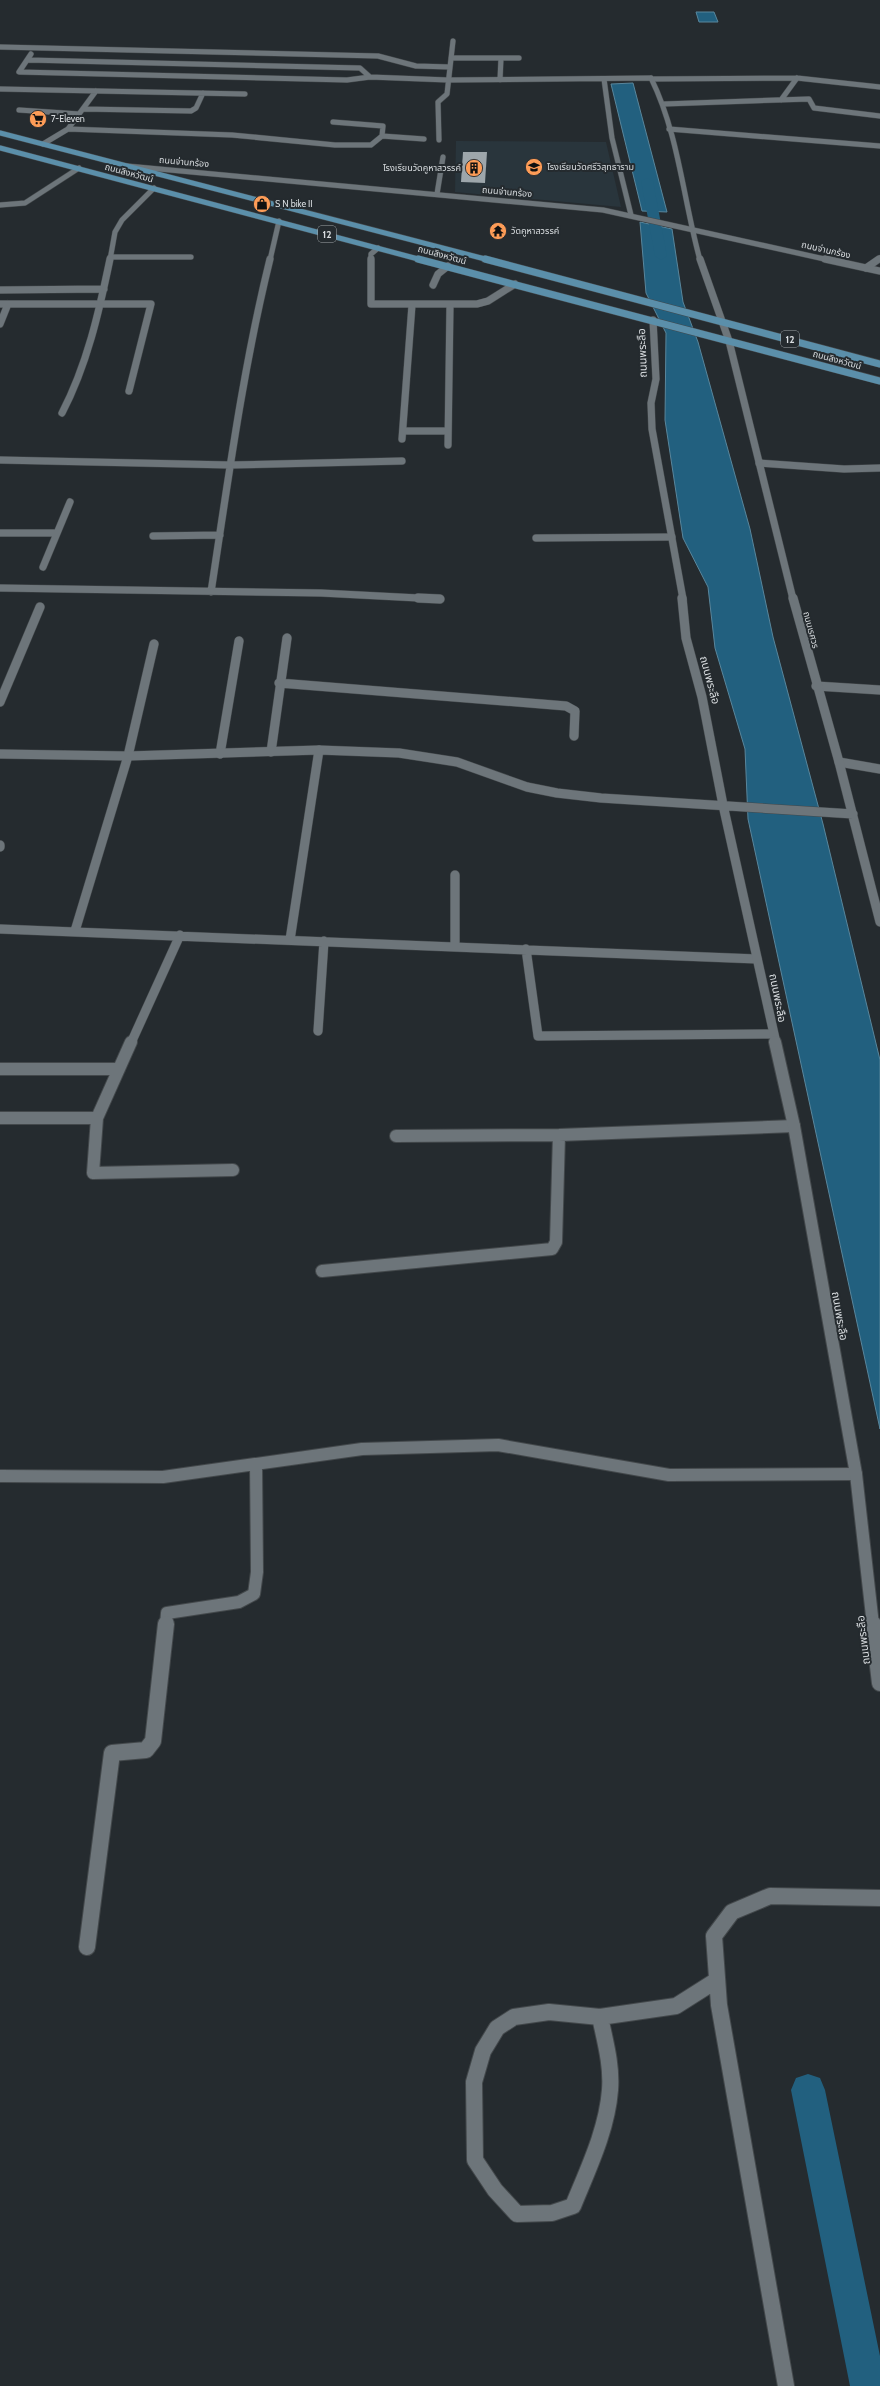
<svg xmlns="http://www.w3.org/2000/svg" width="880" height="2386" font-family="Cabin,'Noto Sans Thai',sans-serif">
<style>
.built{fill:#29353c}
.water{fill:#22607f;stroke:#59869c}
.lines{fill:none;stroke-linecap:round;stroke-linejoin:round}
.canal{fill:#22607f;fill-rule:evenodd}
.building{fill:#9da6ab}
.minor-far4-casing{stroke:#43484b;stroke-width:6}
.minor-far3-casing{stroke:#43484b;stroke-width:8}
.minor-far2-casing{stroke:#43484b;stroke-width:10}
.minor-far1-casing{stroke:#43484b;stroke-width:14}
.minor-casing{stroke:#43484b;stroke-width:18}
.tertiary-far4-casing{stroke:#43484b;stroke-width:6}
.tertiary-far3-casing{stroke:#43484b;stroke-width:8}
.tertiary-far2-casing{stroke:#43484b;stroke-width:10}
.tertiary-far1-casing{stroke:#43484b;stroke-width:14}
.tertiary-casing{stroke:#43484b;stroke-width:18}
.primary-far1-casing{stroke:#43484b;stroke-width:6}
.primary-casing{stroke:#43484b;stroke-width:8}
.minor-far4{stroke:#6d757a;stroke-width:5}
.minor-far3{stroke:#6d757a;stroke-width:7}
.minor-far2{stroke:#6d757a;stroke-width:9}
.minor-far1{stroke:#6d757a;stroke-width:12}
.minor{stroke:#6d757a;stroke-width:16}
.tertiary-far4{stroke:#6d757a;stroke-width:5}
.tertiary-far3{stroke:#6d757a;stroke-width:7}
.tertiary-far2{stroke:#6d757a;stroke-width:9}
.tertiary-far1{stroke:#6d757a;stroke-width:12}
.tertiary{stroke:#6d757a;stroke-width:16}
.primary-far1{stroke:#5b8faa;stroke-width:5}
.primary{stroke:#5b8faa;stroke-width:7}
.labels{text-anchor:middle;stroke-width:4;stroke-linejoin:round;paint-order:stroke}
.far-poi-label{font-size:9px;fill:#d9dde0;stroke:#252b2f;text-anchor:start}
.far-street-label{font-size:9px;fill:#d9dde0;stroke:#252b2f}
.shield{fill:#252b2f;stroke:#a3a8ab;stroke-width:1}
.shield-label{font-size:10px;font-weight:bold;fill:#d9dde0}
.street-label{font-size:11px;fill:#d9dde0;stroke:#252b2f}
</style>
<rect width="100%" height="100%" fill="#252b2f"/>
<path class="built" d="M456,141L606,142L621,207L455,192Z"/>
<path class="water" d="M696,12H714L718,22H699Z
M633,83L667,212L642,211L611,84Z
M640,222L672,229L683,302L698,342L750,529L773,637L823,824L880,1060V1429L748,819L745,749L715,648L708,587L683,538L665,420L666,333L646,293Z"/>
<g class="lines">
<path class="canal" d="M647,178L653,181L667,256L661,260L655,256L641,181Z
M808,2074L820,2078L825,2090L880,2356V2386H850L791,2090L796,2078Z"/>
</g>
<path class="building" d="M463,152H487L485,183L461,182Z"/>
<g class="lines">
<defs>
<path id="minor-far4" d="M0,47L378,56L416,66L450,67
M31,54L19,72L347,80L370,77
M451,58H519
M28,60L360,68L370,77L448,80L651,78
M604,79L612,138L631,215
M652,79L797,78L880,87
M500,80L501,58
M0,89L245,94
M781,100L797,78
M664,104L809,99L814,108L880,116
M83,109L191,111L196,108L203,93
M19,110L79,114
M333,122L383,126L382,136
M68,129L232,135L335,145H371L382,136L424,139
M669,129L880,146
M439,140L438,102L447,94L453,41
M43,144L68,129L96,91
M437,194L443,157
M0,205L25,203L79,168
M110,257H191
M110,260L115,232L122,220L154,188
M270,260L279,221
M371,260V254L378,248
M878,260L880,258"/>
<path id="minor-far3" d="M371,259V304H477L488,301L515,284
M866,268L879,259
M433,285L438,274L448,266
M0,290L104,289
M0,304H151L129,391
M0,324L8,304
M62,413C87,365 99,312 110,259
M403,431H448
M402,439L412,305
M448,445L450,305
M0,460L230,465L402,461
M759,463L844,469L880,468
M0,533H57
M153,536L220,535
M536,538L672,537
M43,567L70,502
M0,588L321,593L438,599
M211,592C228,481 243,368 270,259"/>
<path id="minor-far2" d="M418,598L440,599
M279,683L566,706L575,711L574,736
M816,686L880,690
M0,702L40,607
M271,752L287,638
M220,754L239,641
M839,762L880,769
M0,845V847
M455,875V946
M0,929L757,959
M75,931L128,756L154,644
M290,940L319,750
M526,949L538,1036L773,1034
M318,1031L324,941
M131,1043L180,935"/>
<path id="minor-far1" d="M131,1042L97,1118L93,1173L233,1170
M0,1069H119
M0,1118H97
M396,1136L559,1135L794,1126
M322,1271L552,1249L556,1242L559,1135
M0,1476L163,1477L362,1449L498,1445L669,1475L856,1474
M166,1625L167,1613L239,1602L254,1594L257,1572L256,1464"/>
<path id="minor" d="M87,1947L112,1753L146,1750L153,1741L166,1624
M549,2012L600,2017C605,2041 612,2065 610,2090C607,2130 588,2169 573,2206L552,2213L517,2214L495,2190L475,2160L474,2082L483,2051L497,2028L514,2017Z
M600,2017L676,2006L717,1980
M786,2386L719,2005L714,1936L732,1912L770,1896L880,1898"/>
<path id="tertiary-far4" d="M651,78C679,135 683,199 700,260
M127,166L603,210L829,260"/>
<path id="tertiary-far3" d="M700,259L729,341L793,599
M825,259L880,271
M653,320L656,379L651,403L652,429L683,599"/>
<path id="tertiary-far2" d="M682,598L686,638L702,697L723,805L776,1043
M793,598L839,762L880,922
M0,754L128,756L319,750L399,753L457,762L527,787L557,793L601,798L853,814"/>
<path id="tertiary-far1" d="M775,1042L794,1126L856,1474L873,1625"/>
<path id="tertiary" d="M873,1624L880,1683"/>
<path id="primary-far1" d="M0,133L489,260
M0,148L422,260"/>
<path id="primary" d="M418,259L880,381
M485,259L880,364"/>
</defs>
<use href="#minor-far4" class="minor-far4-casing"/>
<use href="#minor-far3" class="minor-far3-casing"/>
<use href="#minor-far2" class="minor-far2-casing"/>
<use href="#minor-far1" class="minor-far1-casing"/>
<use href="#minor" class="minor-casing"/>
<use href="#tertiary-far4" class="tertiary-far4-casing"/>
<use href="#tertiary-far3" class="tertiary-far3-casing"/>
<use href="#tertiary-far2" class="tertiary-far2-casing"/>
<use href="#tertiary-far1" class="tertiary-far1-casing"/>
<use href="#tertiary" class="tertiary-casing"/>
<use href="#primary-far1" class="primary-far1-casing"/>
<use href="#primary" class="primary-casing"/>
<use href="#minor-far4" class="minor-far4"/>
<use href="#minor-far3" class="minor-far3"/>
<use href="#minor-far2" class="minor-far2"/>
<use href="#minor-far1" class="minor-far1"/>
<use href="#minor" class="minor"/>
<use href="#tertiary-far4" class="tertiary-far4"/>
<use href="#tertiary-far3" class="tertiary-far3"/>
<use href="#tertiary-far2" class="tertiary-far2"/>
<use href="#tertiary-far1" class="tertiary-far1"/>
<use href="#tertiary" class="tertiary"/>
<use href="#primary-far1" class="primary-far1"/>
<use href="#primary" class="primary"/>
</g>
<defs>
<symbol id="supermarket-disc" viewBox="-11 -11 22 22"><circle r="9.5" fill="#fd9c57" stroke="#252b2f"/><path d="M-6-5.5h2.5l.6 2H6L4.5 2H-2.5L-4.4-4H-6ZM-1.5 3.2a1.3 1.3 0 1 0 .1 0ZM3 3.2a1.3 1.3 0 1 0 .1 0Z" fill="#111"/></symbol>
<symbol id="school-disc" viewBox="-11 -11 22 22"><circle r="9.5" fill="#fd9c57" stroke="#252b2f"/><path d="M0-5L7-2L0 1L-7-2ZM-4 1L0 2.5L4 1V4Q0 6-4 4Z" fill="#111"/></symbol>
<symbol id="building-disc" viewBox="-11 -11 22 22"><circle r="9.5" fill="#fd9c57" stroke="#252b2f"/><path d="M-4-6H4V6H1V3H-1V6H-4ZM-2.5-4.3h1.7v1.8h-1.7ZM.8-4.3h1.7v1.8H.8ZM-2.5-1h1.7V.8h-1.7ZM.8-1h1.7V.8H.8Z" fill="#111"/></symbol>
<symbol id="shop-disc" viewBox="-11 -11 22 22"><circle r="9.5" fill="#fd9c57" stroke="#252b2f"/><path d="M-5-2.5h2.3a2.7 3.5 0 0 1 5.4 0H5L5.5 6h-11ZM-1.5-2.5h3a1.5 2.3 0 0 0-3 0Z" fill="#111"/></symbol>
<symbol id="temple-disc" viewBox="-11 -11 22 22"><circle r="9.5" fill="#fd9c57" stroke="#252b2f"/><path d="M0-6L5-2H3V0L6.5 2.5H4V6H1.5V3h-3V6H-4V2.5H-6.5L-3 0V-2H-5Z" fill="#111"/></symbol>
</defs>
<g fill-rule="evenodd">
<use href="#supermarket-disc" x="28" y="109" width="20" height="20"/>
<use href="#school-disc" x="524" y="157" width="20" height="20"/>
<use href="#building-disc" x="464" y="158" width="20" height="20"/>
<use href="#shop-disc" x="252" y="194" width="20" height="20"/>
<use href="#temple-disc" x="488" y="221" width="20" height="20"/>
</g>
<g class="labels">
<g class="far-poi-label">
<text x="51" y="122">7-Eleven</text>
<text x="547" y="170">โรงเรียนวัดศรีวิสุทธาราม</text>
<text x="461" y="171" text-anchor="end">โรงเรียนวัดคูหาสวรรค์</text>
<text x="275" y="207">S N bike II</text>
<text x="511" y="234">วัดคูหาสวรรค์</text>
</g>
<g class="far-street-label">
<text transform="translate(184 162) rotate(5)" y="3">ถนนจ่านกร้อง</text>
<text transform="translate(129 173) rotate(15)" y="3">ถนนสิงหวัฒน์</text>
<text transform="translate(507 192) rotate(5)" y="3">ถนนจ่านกร้อง</text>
<text transform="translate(826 250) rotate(13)" y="3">ถนนจ่านกร้อง</text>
<text transform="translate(442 255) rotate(15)" y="3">ถนนสิงหวัฒน์</text>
<text transform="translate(837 360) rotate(15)" y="3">ถนนสิงหวัฒน์</text>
<text transform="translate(811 630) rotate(75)" y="3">ถนนเรศวร</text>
</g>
<g class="shield">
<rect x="318" y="226" width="18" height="16" rx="3"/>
<rect x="781" y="331" width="18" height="16" rx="3"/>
</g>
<g class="shield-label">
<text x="327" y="238">12</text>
<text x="790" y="343">12</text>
</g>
<g class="street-label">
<text transform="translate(642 353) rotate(-92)" y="4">ถนนพระลือ</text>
<text transform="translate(710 680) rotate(75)" y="4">ถนนพระลือ</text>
<text transform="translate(778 998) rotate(79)" y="4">ถนนพระลือ</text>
<text transform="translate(840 1316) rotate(80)" y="4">ถนนพระลือ</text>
<text transform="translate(863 1640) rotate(-97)" y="4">ถนนพระลือ</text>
</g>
</g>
</svg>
